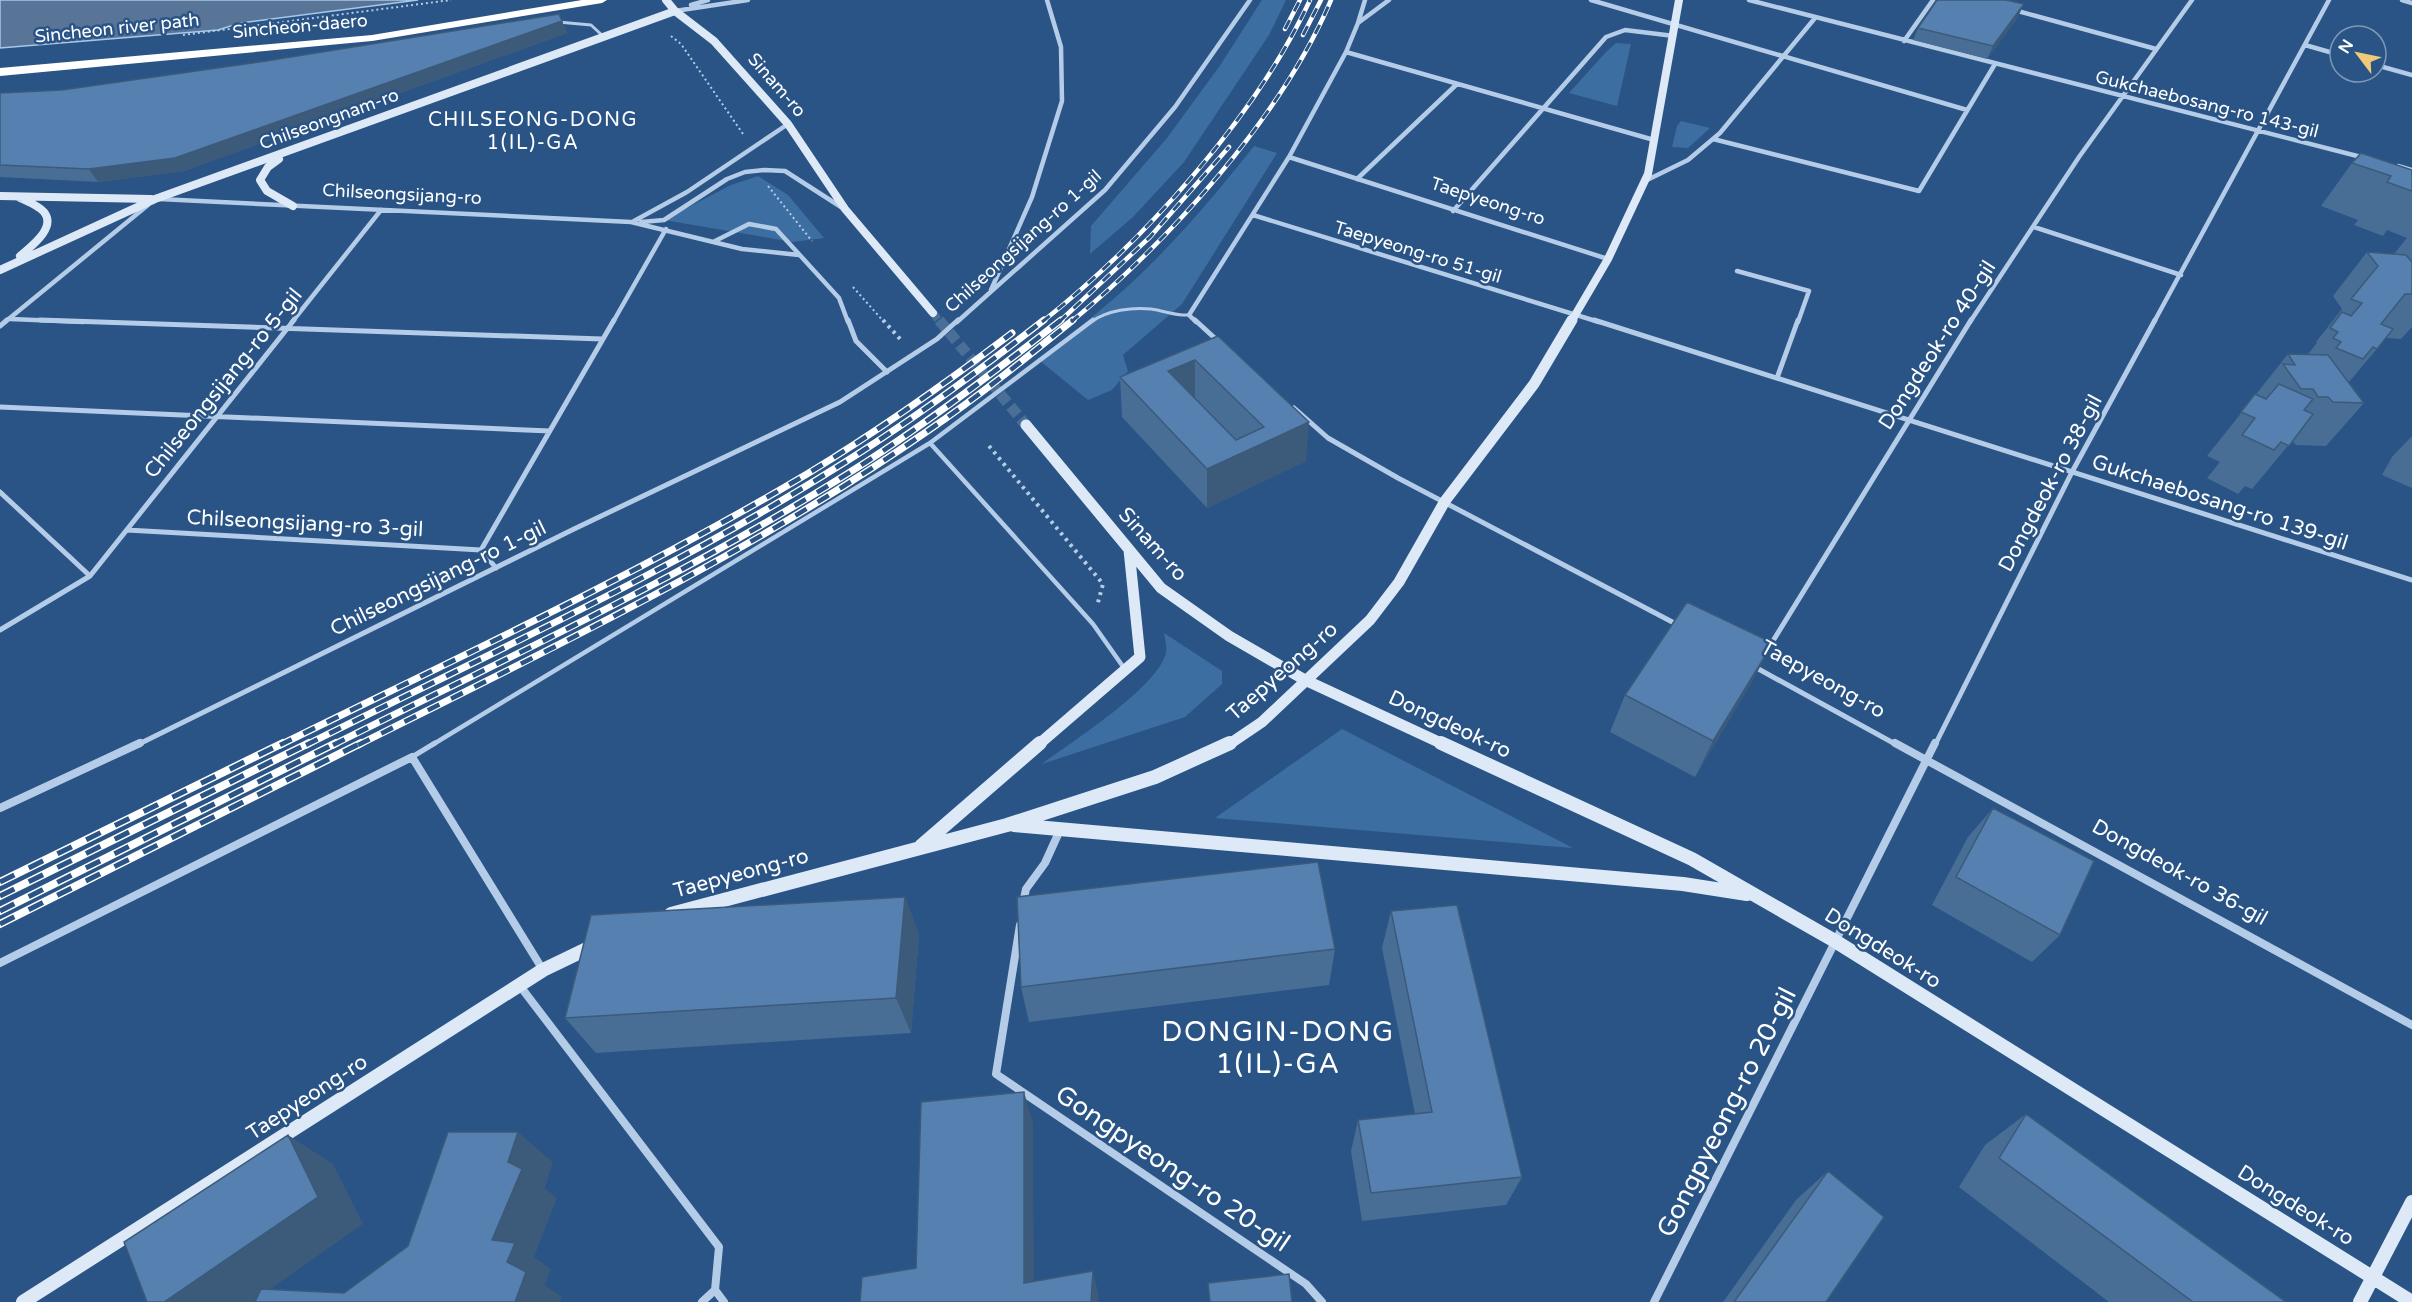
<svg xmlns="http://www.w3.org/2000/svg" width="2412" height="1302" font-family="'Varela Round',sans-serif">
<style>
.green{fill:#3d6ea2}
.water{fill:#587598;stroke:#a8c8e8;stroke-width:1.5}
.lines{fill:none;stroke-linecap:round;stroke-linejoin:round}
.secondary-tunnel-far1{stroke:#496e97;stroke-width:8;stroke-dasharray:8 4.5;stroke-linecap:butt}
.secondary-tunnel{stroke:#496e97;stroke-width:11;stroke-dasharray:11 5;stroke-linecap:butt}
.path-far1{stroke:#b4cce7;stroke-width:2;stroke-dasharray:2 3;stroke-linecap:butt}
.path{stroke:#b4cce7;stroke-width:4;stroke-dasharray:3 4.5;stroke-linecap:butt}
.lane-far2{stroke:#b4cce7;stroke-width:3}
.lane-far1{stroke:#b4cce7;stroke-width:4.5}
.lane{stroke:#b4cce7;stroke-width:5}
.street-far2{stroke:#b4cce7;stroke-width:4.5}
.street-far1{stroke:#b4cce7;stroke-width:5}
.street{stroke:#b4cce7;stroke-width:8}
.secondary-far2{stroke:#dde9f7;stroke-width:8}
.secondary-far1{stroke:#dde9f7;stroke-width:11}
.secondary{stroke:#dde9f7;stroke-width:14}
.highway{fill:#fff;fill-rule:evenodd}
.rail-far2-casing{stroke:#fff;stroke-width:4.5}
.rail-far1-casing{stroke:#fff;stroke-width:7}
.rail-casing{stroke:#fff;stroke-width:8}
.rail-far2{stroke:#295485;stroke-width:3;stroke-dasharray:10;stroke-linecap:butt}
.rail-far1{stroke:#295485;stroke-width:4.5;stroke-dasharray:13;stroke-linecap:butt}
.rail{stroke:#295485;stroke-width:5;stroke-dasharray:16;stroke-linecap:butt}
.wall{fill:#496e96}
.shaded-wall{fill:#3c5a7a}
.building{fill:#5580af;stroke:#3c5a7a;stroke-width:1.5;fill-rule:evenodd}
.labels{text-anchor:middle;stroke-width:5;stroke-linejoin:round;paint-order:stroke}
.far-street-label{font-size:18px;fill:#fff;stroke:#295485}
.far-quarter-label{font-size:20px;letter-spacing:1.5px;fill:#fff;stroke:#295485}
.street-label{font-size:21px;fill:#fff;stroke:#295485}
.near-street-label{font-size:26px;fill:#fff;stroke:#295485}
.near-quarter-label{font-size:28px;letter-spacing:1.5px;fill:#fff;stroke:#295485}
</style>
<rect width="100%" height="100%" fill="#295485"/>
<path class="green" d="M1262,0H1286L1269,35L1184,162L1133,217L1090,254L1091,226L1167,138L1221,64Z
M1616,43L1631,44L1617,106L1569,93L1606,52Z
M1681,121L1710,128L1688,148L1672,147L1677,126Z
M1254,146L1277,153L1182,304L1123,355L1128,371L1112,390L1088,400L1039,360C1078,328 1119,297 1154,261C1190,225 1223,185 1254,146Z
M758,176L788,195L824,238L793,242L664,220L731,185Z
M1164,633L1222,671V684L1185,717L1042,764C1073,741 1153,690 1165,656C1168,647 1165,641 1164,633Z
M1342,729L1573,848L1215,818Z"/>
<path class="water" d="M0,0H418L240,23L218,30L0,48Z"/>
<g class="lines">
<path class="secondary-tunnel-far1" d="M933,313L940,322"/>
<path class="secondary-tunnel" d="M939,320L1026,425"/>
<path class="path-far1" d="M183,35L451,0
M671,36L681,44L743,134
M768,186L812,241
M853,287L884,322"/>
<path class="path" d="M883,320L901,340
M989,446L1103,584L1097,606"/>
<path class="lane-far2" d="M558,22L591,25L604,37
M1091,322C1107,310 1133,307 1151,309C1165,311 1176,316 1189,315"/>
<path class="lane-far1" d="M930,443L1093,320
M432,745L930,443L1093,624L1124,668"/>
<path class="lane" d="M412,757L435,743"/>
<path class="street-far2" d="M1591,0L1967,110
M1749,0L2365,158
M2402,0L2412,3
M691,5L708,0
M2014,10L2156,49
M675,11L748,0
M1358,23L1365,0
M1904,41L1933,0
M2305,45L2340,55
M1346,52L1654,140
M2376,65L2412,75
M1713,139L1919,191L1995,64
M1289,157L1608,259
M2398,166L2412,170
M1357,179L1457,84
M1645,181L1688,160L1720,133L1815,18
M159,199L631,222L742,249L799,255
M1453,211L1606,37L1625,30L1674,36
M1253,215L1599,322
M634,221L687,192L788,124
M641,222L664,220L727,179L745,172L765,170L785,171L841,207
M2034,227L2181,275
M715,241L749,224L776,229L839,298L848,322
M1737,271L1809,291L1798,322
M991,290L1032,197L1062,101L1061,47L1047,0
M10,319L84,322
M5,322L148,205
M292,322L381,210
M613,322L666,229
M957,322L1105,190L1175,107L1250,0
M1196,322L1189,315L1289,157L1346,52L1358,23L1389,0
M1970,322L2079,157L2192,0
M2154,322L2329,0"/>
<path class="street-far1" d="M40,320L602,339
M848,320L856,341L887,372
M1195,320L1219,342
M1594,320L2412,580
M0,326L7,320
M1777,378L1798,320
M0,407L550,431
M1294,408L1328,438L1398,478L1678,625
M0,492L90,576
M127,530L481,550
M496,568L481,550L614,320
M0,630L90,576L294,320
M1768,649L1971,320
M1753,666L1897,745
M137,745L574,529L840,402L937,339L958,320
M1935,745L2072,472L2155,320"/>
<path class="street" d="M1895,743L2412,1025
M0,808L140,743
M1023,903L1026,889L1045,863L1060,830
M1020,925L996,1074L1306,1284L1322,1302
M0,963L412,757L543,970
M520,986L719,1247L715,1290L724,1302
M702,1302L715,1290
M1654,1302L1935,743"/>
<path class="secondary-far2" d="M666,0L675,11L714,41L788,124L845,209L933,313
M279,159L268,167L260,180L267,191L293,206
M0,196L151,199
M18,197C26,201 38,205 44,212C57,228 30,247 20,256
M0,270L155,199L675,11
M1571,322L1608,259L1648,174L1679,0"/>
<path class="secondary-far1" d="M1026,425L1161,588L1229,636L1305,680L1445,745
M1038,745L1140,657L1129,550
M1228,745L1262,722L1370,620L1399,582L1445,501L1534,384L1572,320"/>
<path class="secondary" d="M1441,743L1692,859L1835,941L2412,1302
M1014,825L1683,884L1747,894
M921,846L1040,743
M671,914L1007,825L1155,777L1230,743
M23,1302L543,970L597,944
M2360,1302L2412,1202"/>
<path class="highway" d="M582,0H607L602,3L372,41L0,76V68L372,35Z"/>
<defs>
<path id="rail-far2" d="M1285,29L1300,0
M1303,35L1321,0
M1042,322C1143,242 1256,117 1310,0
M1059,322L1150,237L1229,147
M1071,322C1169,241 1281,118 1331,0"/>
<path id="rail-far1" d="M280,745C457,658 637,575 807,474C878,431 946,383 1012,333
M306,745C493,652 687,564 864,450C926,410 985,366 1044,320
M333,745C513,655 697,570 866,462C934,418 997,370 1061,320
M358,745C552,648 750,554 929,430C979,396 1026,358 1073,320"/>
<path id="rail" d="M0,882L283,743
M0,896L309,743
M0,911L336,743
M0,924L361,743"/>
</defs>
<use href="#rail-far2" class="rail-far2-casing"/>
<use href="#rail-far1" class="rail-far1-casing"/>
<use href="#rail" class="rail-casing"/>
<use href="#rail-far2" class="rail-far2"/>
<use href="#rail-far1" class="rail-far1"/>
<use href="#rail" class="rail"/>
</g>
<path class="wall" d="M2018,17L1987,59L1913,40L1918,28Z
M562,21L567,33L184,171L98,182L0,177V93L62,90Z
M2352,163L2412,170V327L2401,339L2386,338L2349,382L2364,403L2326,446L2296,445L2292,441L2252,489L2245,486L2238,494L2207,478L2220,462L2207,456L2288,354H2308L2317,343L2316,342L2342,309L2333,296L2367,252L2394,254L2407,238L2387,230L2383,236L2354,225L2358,220L2321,206Z
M1218,336L1306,461L1207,508L1122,417L1120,377Z
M2412,436V488L2382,475L2392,457Z
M1753,680L1695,777L1610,732L1625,695Z
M1993,808L2060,935L2032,962L1932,905L1968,837Z
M905,897L919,935L911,1033L596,1053L565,1018Z
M1391,911L1522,1177L1506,1205L1362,1221L1351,1151L1358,1120L1415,1114L1382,948Z
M1335,949L1329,985L1029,1022L1021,987Z
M2026,1114L2286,1302H2109L1959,1187L1985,1145Z
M1828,1171L1826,1302H1723L1796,1200Z"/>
<path class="shaded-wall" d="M2024,4L2018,17L1987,59L1993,46Z
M562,21L567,33L184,171L98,182L89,169Z
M1195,360V399L1168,371Z
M1309,422L1306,461L1207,508V469Z
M1773,643L1753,680L1695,777L1713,741Z
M905,897L919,935L911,1033L896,998Z
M1024,1092L1033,1123L1034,1302L1024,1283Z
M518,1132L553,1162L545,1188L557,1198L534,1257L551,1269L545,1285L562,1297L560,1302H515L507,1262L492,1240L508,1162Z
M288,1135L333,1164L363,1224L252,1302H164Z
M1093,1271L1099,1296L1098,1302H1091Z"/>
<path class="building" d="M1937,0H2006L2024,4L1993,46L1918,28Z
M559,14L562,21L175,158L89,169L0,165V93L62,90L266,61Z
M2361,153L2412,170V191L2387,182L2391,176L2352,163Z
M2367,252L2406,255L2412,262V294H2405L2381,324L2393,329L2377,349L2373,347L2363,359L2336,348L2341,342L2333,338L2338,332L2330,328L2342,312L2351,316L2362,303L2351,299L2378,266Z
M1218,336L1309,422L1207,469L1120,377ZM1195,360L1264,427L1236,440L1168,371Z
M2288,354L2328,355L2364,403L2333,402L2328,397H2318L2313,389H2301L2283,364L2295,365Z
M2279,384L2313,399L2304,410L2313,414L2289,446L2281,442L2274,450L2242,435L2255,418L2241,412L2255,394L2266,399Z
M1687,602L1773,643L1713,741L1625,695Z
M1993,808L2094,861L2060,935L1956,877Z
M1318,862L1335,949L1021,987L1017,897Z
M905,897L896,998L565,1018L591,915Z
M1457,905L1522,1177L1371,1193L1358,1120L1432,1112L1391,911Z
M1024,1092V1283L1093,1271L1091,1302H860L862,1277L916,1268L921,1102Z
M2026,1114L2286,1302H2193L1999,1158Z
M448,1132H518L508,1162L522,1169L492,1240L515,1243L507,1262L526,1272L515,1302H255L261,1289L344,1293L408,1246Z
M288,1135L318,1197L164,1302H147L124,1242Z
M1828,1171L1884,1217L1826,1302H1734Z
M1289,1274L1292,1302H1210L1208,1283Z"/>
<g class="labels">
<g class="far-street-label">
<text transform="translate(300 26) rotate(-5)" y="6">Sincheon-daero</text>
<text transform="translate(117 28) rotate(-6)" y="6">Sincheon river path</text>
<text transform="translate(777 85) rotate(49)" y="6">Sinam-ro</text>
<text transform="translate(2207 104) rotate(14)" y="6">Gukchaebosang-ro 143-gil</text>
<text transform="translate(329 119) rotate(-20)" y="6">Chilseongnam-ro</text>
<text transform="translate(402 194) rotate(3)" y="6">Chilseongsijang-ro</text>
<text transform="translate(1488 201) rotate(18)" y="6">Taepyeong-ro</text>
<text transform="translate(1023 241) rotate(-42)" y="6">Chilseongsijang-ro 1-gil</text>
<text transform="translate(1418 252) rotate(17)" y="6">Taepyeong-ro 51-gil</text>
</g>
<g class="far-quarter-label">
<text x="533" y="126">CHILSEONG-DONG<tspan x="533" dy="23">1(IL)-GA</tspan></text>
</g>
<g class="street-label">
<text transform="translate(1937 345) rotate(-57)" y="7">Dongdeok-ro 40-gil</text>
<text transform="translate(223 383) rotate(-51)" y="7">Chilseongsijang-ro 5-gil</text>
<text transform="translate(2050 483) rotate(-62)" y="7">Dongdeok-ro 38-gil</text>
<text transform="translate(2220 502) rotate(18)" y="7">Gukchaebosang-ro 139-gil</text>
<text transform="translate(305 523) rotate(3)" y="7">Chilseongsijang-ro 3-gil</text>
<text transform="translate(1153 544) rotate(48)" y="7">Sinam-ro</text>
<text transform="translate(438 578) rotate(-26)" y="7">Chilseongsijang-ro 1-gil</text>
<text transform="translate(1282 671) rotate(-41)" y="7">Taepyeong-ro</text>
<text transform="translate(1823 679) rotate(29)" y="7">Taepyeong-ro</text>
<text transform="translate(1450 724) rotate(25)" y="7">Dongdeok-ro</text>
<text transform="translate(2180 872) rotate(29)" y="7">Dongdeok-ro 36-gil</text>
<text transform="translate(741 873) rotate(-15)" y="7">Taepyeong-ro</text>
<text transform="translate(1883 948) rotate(32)" y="7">Dongdeok-ro</text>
<text transform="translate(307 1097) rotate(-33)" y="7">Taepyeong-ro</text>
<text transform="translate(2296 1205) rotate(32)" y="7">Dongdeok-ro</text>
</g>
<g class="near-street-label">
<text transform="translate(1726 1112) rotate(-63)" y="9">Gongpyeong-ro 20-gil</text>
<text transform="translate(1173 1168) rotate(34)" y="9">Gongpyeong-ro 20-gil</text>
</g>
<g class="near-quarter-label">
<text x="1278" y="1041">DONGIN-DONG<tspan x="1278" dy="32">1(IL)-GA</tspan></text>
</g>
</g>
<g transform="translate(2358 54) rotate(302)"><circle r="28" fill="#295485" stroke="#7f98b6" stroke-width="1.5"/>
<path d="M0-4.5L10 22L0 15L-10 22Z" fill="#efca7a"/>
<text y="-9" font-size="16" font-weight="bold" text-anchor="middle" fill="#ffffff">N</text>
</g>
</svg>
